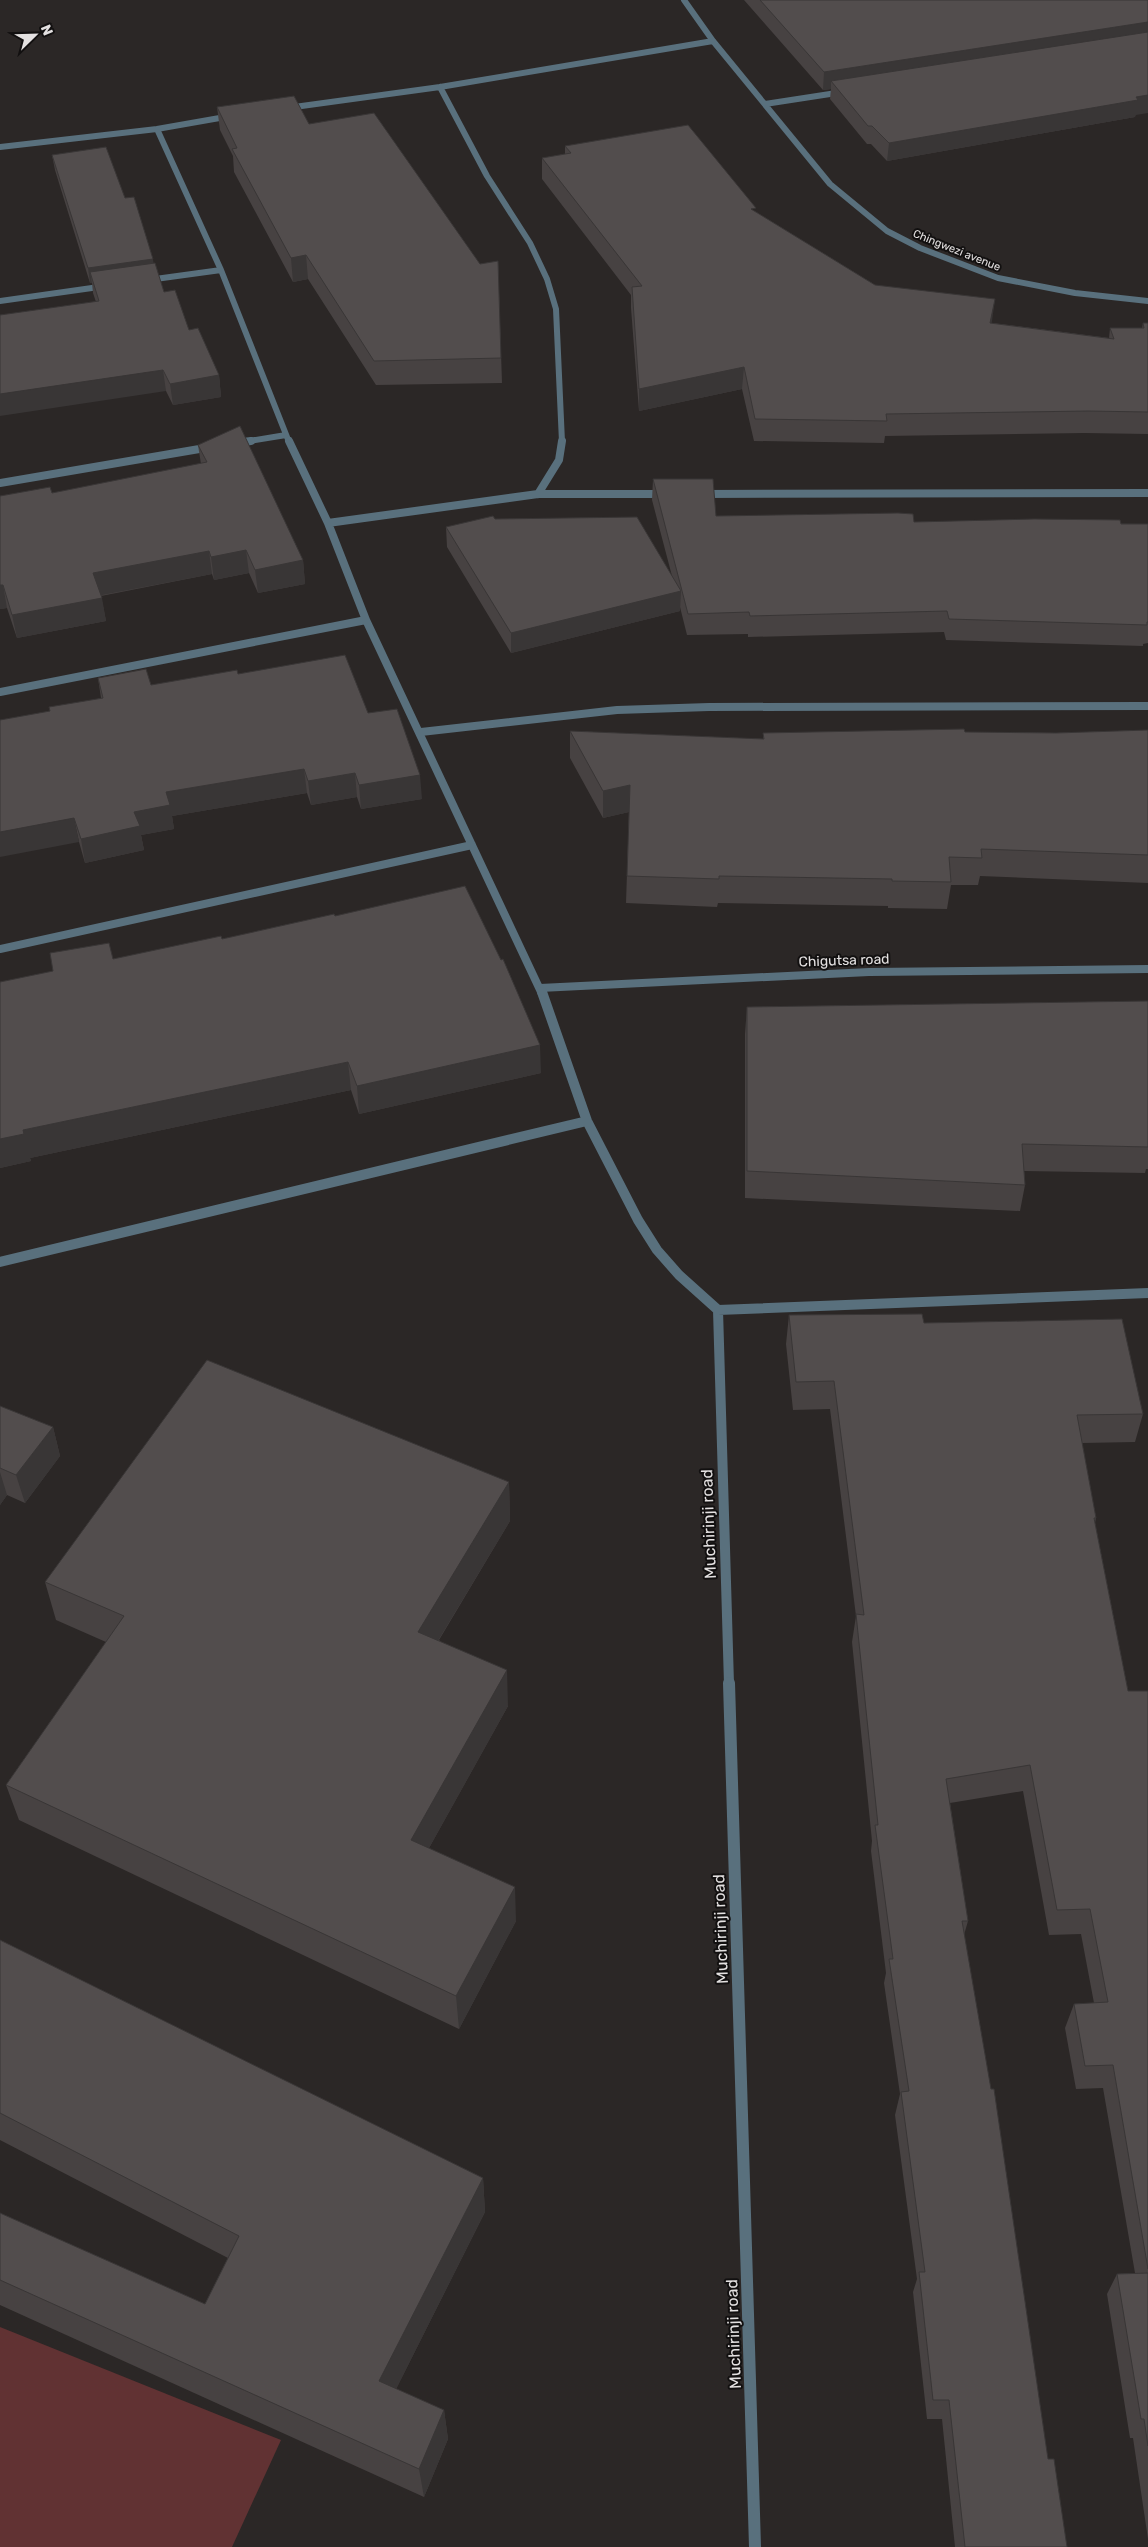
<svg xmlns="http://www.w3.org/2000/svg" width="1148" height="2547" font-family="Rubik,sans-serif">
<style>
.green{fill:#613233}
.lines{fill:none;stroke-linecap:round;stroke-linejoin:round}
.street-far3{stroke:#59707d;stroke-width:6}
.street-far2{stroke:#59707d;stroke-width:8}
.street-far1{stroke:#59707d;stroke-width:10}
.street{stroke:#59707d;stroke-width:12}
.wall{fill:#474242}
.shaded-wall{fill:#393636}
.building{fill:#524d4d;stroke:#393636}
.labels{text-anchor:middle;stroke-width:4;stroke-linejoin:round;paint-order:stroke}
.far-street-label{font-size:11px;fill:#e4e1e1;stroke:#121010}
.street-label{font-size:14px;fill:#e4e1e1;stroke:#121010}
.near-street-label{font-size:16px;fill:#e4e1e1;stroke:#121010}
</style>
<rect width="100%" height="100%" fill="#2b2726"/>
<path class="green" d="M0,2327L281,2440L232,2547H0Z"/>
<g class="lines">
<path class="street-far3" d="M684,0L713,41L830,184L887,231L920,248L998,278L1075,293L1148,301
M440,87L487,176L530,243L547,279L556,309L562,442
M765,104L843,92
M287,108L440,87L713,41
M231,116L157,129L221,270L289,442
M0,147L157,129
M148,280L221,270
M0,301L106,286
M243,442L286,435"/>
<path class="street-far2" d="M289,441L328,523L366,620L542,994
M235,443L251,441
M0,483L211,447
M538,494L559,460L562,441
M702,494L1148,493
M328,523L538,494H665
M0,692L366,620
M421,732L617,710L709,707L1148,706
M0,949L472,845
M540,988L869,972L1148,969"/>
<path class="street-far1" d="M542,992L587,1121L638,1220L657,1250L679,1275L718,1310L1148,1293
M0,1262L587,1121
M718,1310L729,1684"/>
<path class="street" d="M729,1683L755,2547"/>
</g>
<path class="wall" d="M744,0H1148L1135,117L887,161L871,144H867L830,99L831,89L823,90Z
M217,107L309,124L480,264L498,261L502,383L376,385L308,279L293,282L234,172L233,156L220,130Z
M565,146L756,212L875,285L992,323L1109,338L1110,328H1142L1143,323H1148V434L1084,433L885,436L884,443L754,441L742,389L639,411L631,308V295L542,179V158L565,154Z
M52,155L125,198L153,263L164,292L219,375L221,397L173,405L166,391L96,302L93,293L92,283H90L55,170Z
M198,445L303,560L305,584L258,593L249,573L214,580L212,574L101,596L106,621L17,638L7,608L0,609V496L52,493L201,464Z
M653,479L716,516L914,522L1148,524V643L1143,644V646L946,640L944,632L748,637V634L687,635L680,607V611L511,653L447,547L446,527L495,519L672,576L652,500Z
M238,674L368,713L422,799L361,809L357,797L311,805L307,793L172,816L174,829L141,835L144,850L85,863L79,842L50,711L101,698L98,678L151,685Z
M1148,730V883L980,876L978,885H951L947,909L888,908V906L718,903L717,907L626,903L629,812L603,818L570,758V731L763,739V733L965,732L1056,733Z
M335,916L541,1073L359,1114L351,1090L30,1158L31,1161L0,1168V982L113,959L222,939Z
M1148,1001V1169H1146L1145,1173L1024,1171L1025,1185L1020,1211L745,1198V1034L747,1007Z
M789,1315L924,1323L1143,1414L1135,1442L1082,1443L1096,1518L1095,1523L1128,1691H1148V2539L1133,2438H1130L1107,2294L1117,2274L1135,2273L1103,2088L1076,2089L1065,2028L1074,2004L1094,2003L1081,1934L1049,1935L1023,1791L950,1803L968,1921L964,1935L1048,2459L1067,2547H955L942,2419H927L913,2292L917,2279L895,2115L900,2094L884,1983L886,1973L871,1851L872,1841L852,1642L856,1616L830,1409L793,1410L786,1344Z
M0,1406L53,1427L60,1456L25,1503L7,1495L0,1505Z
M509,1482L510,1521L439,1640L508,1706L429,1848L516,1921L459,2029L19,1820L6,1785L106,1642L56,1620L45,1582Z
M0,1940L483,2178L485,2212L396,2389L444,2410L448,2439L424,2497L0,2305V2213L205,2304L228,2258L0,2140Z"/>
<path class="shaded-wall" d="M1148,22V34L831,81V89L823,90L824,72Z
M1148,95V113L1136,115L1135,117L887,161L889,143Z
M306,255L308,279L293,282L291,258Z
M153,259L155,274L90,272L92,283H90L88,268Z
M995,299L992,321L987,345L990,323Z
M744,367L742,389L639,411V389Z
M163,370L166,391L0,416V394Z
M219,375L221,397L173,405L170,384Z
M246,550L249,573L214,580L211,557Z
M209,551L212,574L97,596L93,573Z
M303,560L305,584L258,593L255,570Z
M0,585H3L7,608L0,609Z
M681,591L680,611L511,653V633Z
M102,598L106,621L17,638L12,615Z
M304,769L307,793L172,816L174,829L141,835L144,850L85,863L81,839L134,812L166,792Z
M355,773L357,797L311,805L308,781Z
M420,775L422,799L361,809L359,785Z
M630,785L629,812L603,818V791Z
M74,818L79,842L0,857V832Z
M540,1045L541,1073L359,1114L357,1086Z
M348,1062L351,1090L30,1158L31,1161L0,1168V1139L23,1130Z
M53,1427L60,1456L25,1503L16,1475Z
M0,1472L7,1495L0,1505Z
M509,1482L510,1521L421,1669L418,1632Z
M507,1670L508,1706L414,1875L411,1840Z
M515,1887L516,1921L459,2029L456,1996Z
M483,2178L485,2212L385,2411L379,2381Z
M444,2410L448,2439L424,2497L419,2469Z"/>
<path class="building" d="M760,0H1148V22L824,72Z
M1148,32V95L1136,97L1138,100L889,143L872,126H868L831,81Z
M294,96L309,124L374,113L480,264L498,261L501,358L374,361L306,255L291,258L232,149L237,148L217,107Z
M688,125L756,208L751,209L875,285L995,299L990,323L1114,339L1110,328H1144L1143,323H1148V412L1088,411L886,414L887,421L755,419L744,367L639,389L632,287L642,286L542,158L571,153L565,146Z
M106,147L125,198L134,197L153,259L88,268L52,155Z
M155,263L164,292L175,290L189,330L198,328L219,375L170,384L163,370L0,394V315L99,301L90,272Z
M240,426L303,560L255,570L246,550L211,557L209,551L93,573L102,598L12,615L3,585H0V496L50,487L52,493L207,462L198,445Z
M653,479H713L716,516L898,513L913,514L914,522L1034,519L1120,520L1121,524H1148V622H1147V625L949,619L947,611L750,616L749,612L688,614Z
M493,516L495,519L637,517L681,591L511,633L446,527Z
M345,655L368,713L397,709L420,775L359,785L355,773L308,781L304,769L166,792L170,805L134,812L140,826L81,839L74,818L0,832V720L50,711L49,707L103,698L98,678L146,669L151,685L237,670L238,674Z
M964,729L965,732L1056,733L1148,730V855L981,849L982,858L949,857L951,882L892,881V879L719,876V879L627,876L630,785L603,791L570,731L764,739L763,733Z
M465,886L501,960L503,959L540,1045L357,1086L348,1062L23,1130L24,1134L0,1139V982L53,971L50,953L109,943L113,959L221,936L222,939L334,914L335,916Z
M1148,1001V1147L1022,1144L1025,1185L747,1171V1007Z
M922,1314L924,1323L1122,1319L1143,1414L1077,1415L1096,1518H1094L1128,1691H1148V2269L1113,2065L1085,2066L1074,2004L1108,2002L1090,1909L1057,1910L1030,1765L946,1779L968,1921H962L991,2089H994L1048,2459H1054L1067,2547H965L949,2400H933L919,2272H925L901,2092L909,2091L889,1959H893L875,1825H878L856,1614L864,1615L834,1381L796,1382L789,1315Z
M207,1360L509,1482L418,1632L507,1670L411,1840L515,1887L456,1996L6,1785L124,1616L45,1582Z
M0,1406L53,1427L16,1475L0,1468Z
M0,1940L483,2178L379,2381L444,2410L419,2469L0,2280V2213L205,2304L239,2236L0,2113Z
M1148,2273V2446L1144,2419H1141L1117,2274Z"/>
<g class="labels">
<g class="far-street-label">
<text transform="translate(957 250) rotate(22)" y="4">Chingwezi avenue</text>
</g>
<g class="street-label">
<text transform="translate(844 960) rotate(-2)" y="5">Chigutsa road</text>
</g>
<g class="near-street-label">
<text transform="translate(708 1524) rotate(-92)" y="6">Muchirinji road</text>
<text transform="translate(720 1929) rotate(-92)" y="6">Muchirinji road</text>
<text transform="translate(733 2334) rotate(-92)" y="6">Muchirinji road</text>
</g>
</g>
<g transform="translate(35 35) rotate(67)" stroke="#121010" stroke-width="4" paint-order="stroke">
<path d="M0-4L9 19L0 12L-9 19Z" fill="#e4e1e1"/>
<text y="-8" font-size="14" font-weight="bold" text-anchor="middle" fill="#e4e1e1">N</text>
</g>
</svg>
